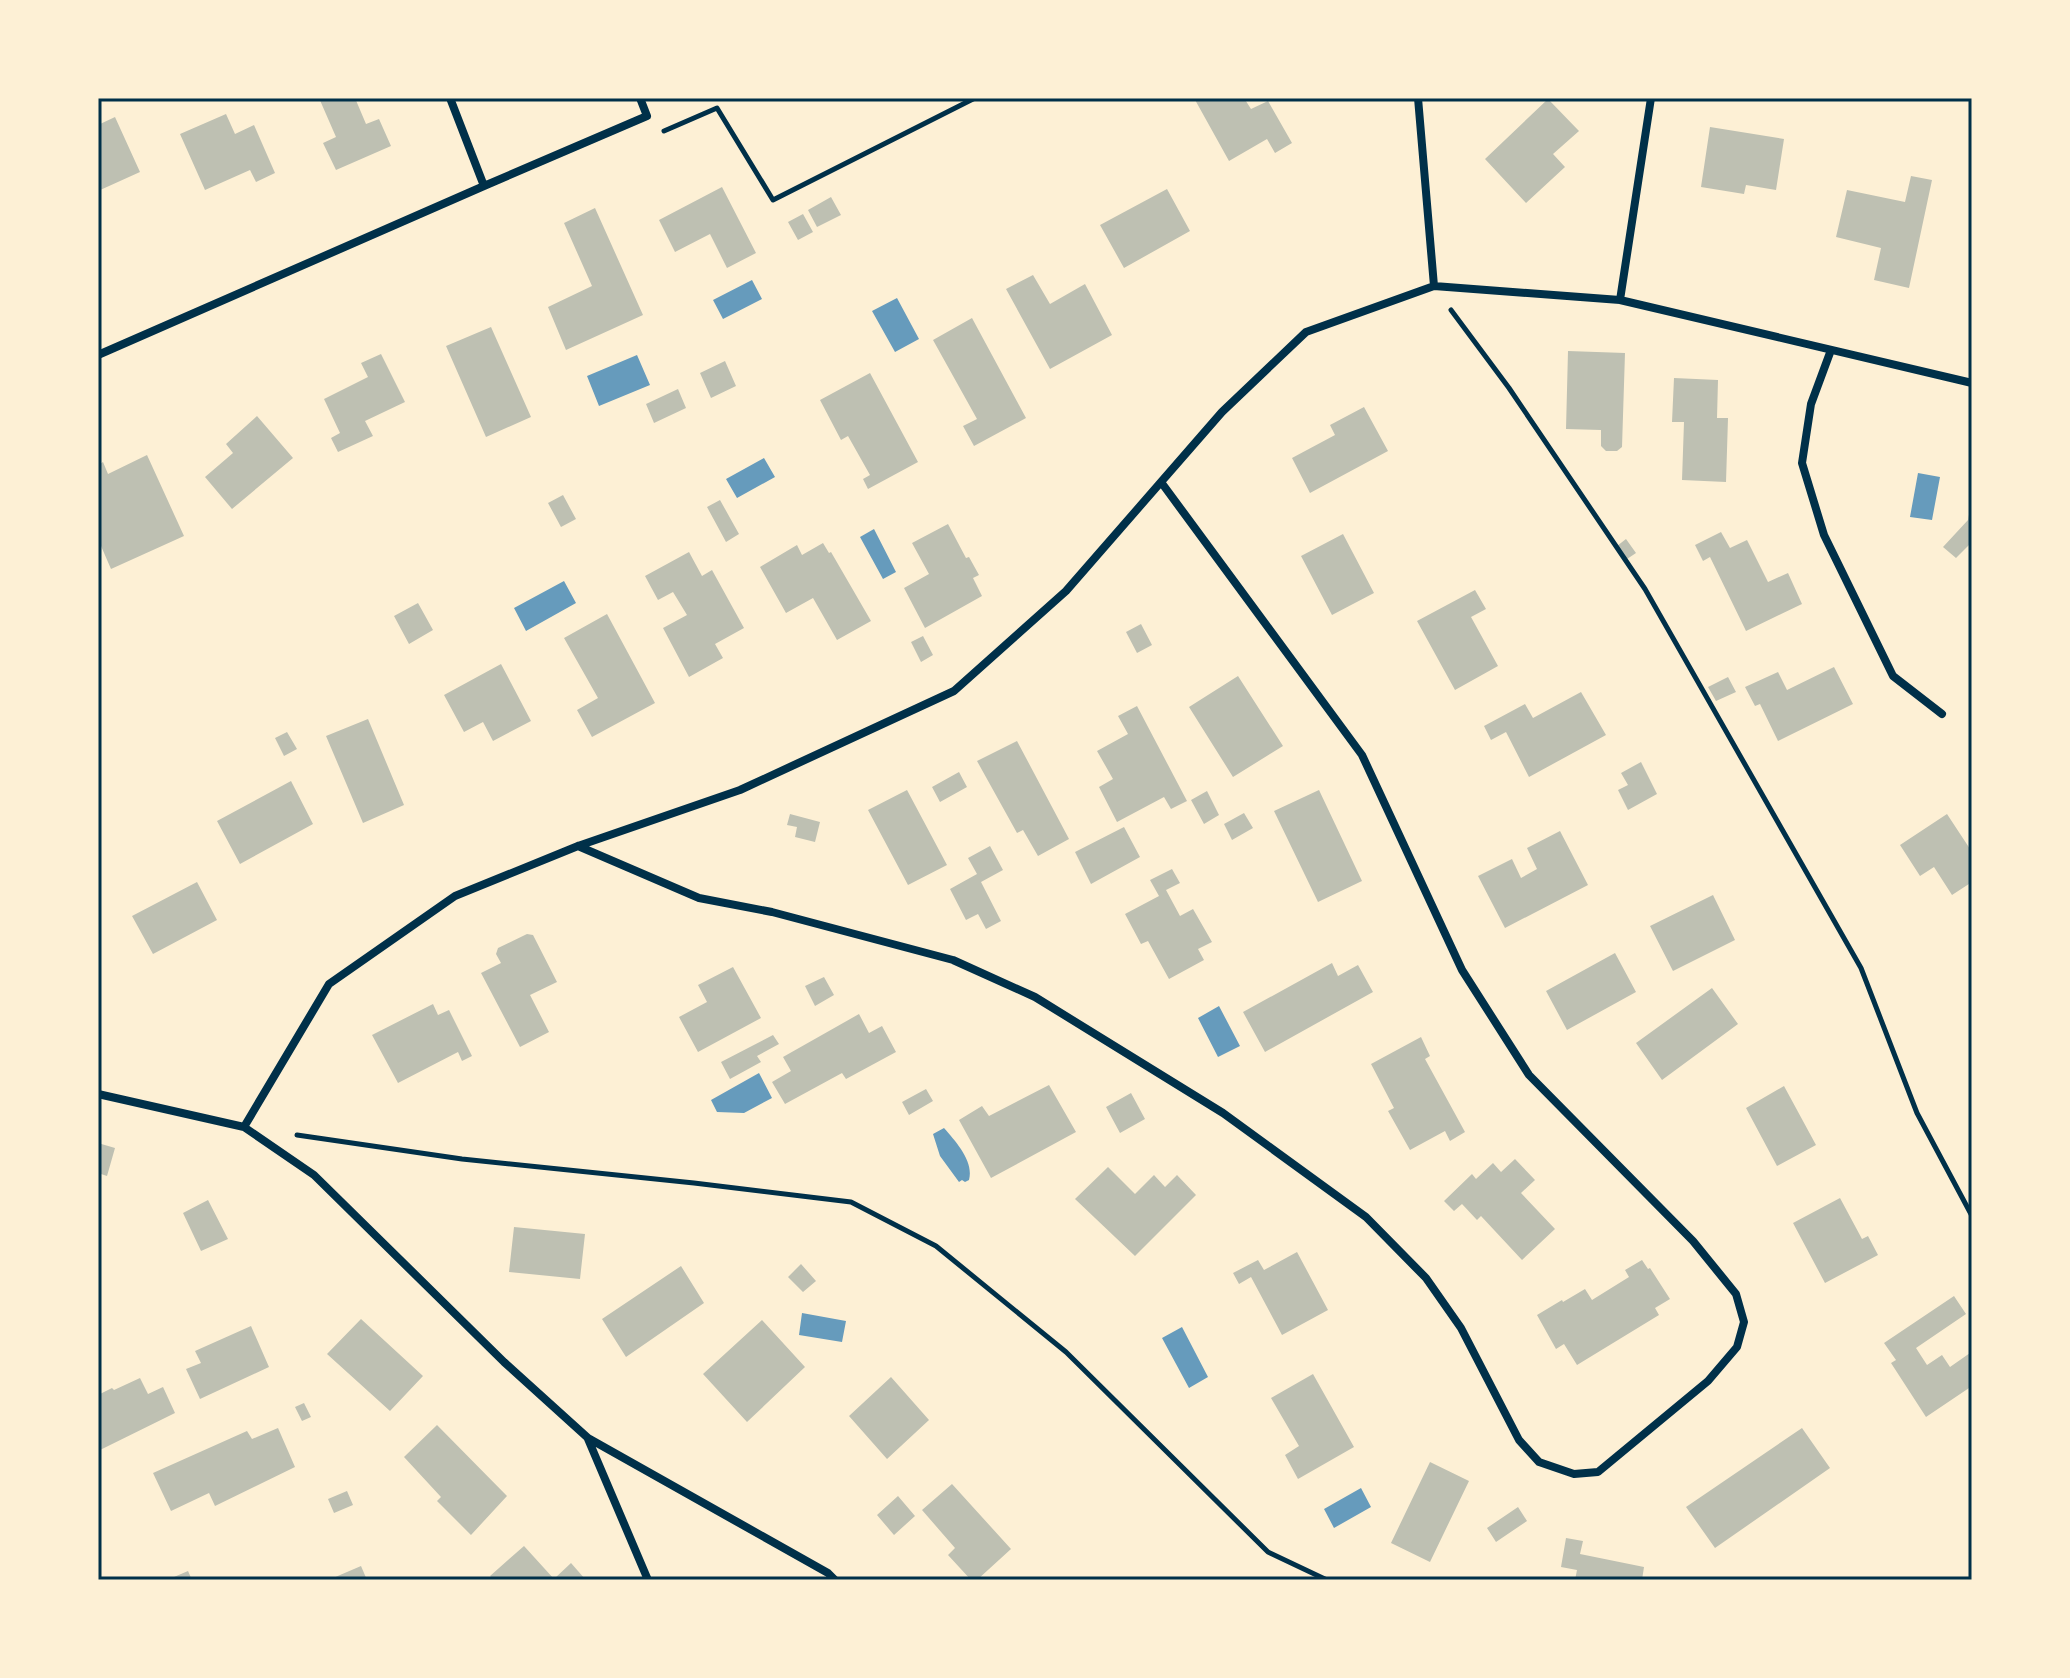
<svg xmlns="http://www.w3.org/2000/svg" width="2070" height="1678" font-family="'DM Sans',sans-serif">
<style>
.water{fill:#669bbc}
.building{fill:#bec0b2}
.lines{fill:none;stroke-linecap:round;stroke-linejoin:round}
.path{stroke:#003049;stroke-width:5}
.minor{stroke:#003049;stroke-width:8}
.neatline{fill:none;stroke:#003049;stroke-width:3}
</style>
<rect width="100%" height="100%" fill="#fdf0d5"/>
<path class="water" d="M752,280L762,299L723,319L713,300Z
M897,298L919,339L895,352L872,311Z
M637,355L650,385L599,406L587,376Z
M764,458L775,477L737,498L726,479Z
M1918,473L1940,477L1932,520L1910,517Z
M874,529L896,572L883,579L860,537Z
M564,581L576,603L526,631L514,608Z
M1219,1006L1240,1046L1218,1057L1198,1018Z
M759,1073L772,1098L744,1113L717,1112L711,1100Z
M944,1128C956,1142 974,1161 969,1180L965,1182L962,1180L959,1182L940,1156L933,1134Z
M802,1313L846,1321L842,1342L799,1335Z
M1182,1327L1208,1377L1189,1388L1162,1338Z
M1361,1488L1371,1507L1334,1528L1324,1509Z"/>
<path class="building" d="M319,98H355L366,124L379,119L391,146L336,170L323,143L336,137Z
M1194,98H1244L1251,109L1268,101L1292,143L1275,153L1267,139L1229,161Z
M1548,99L1579,131L1553,154L1565,167L1526,203L1485,159Z
M226,114L235,134L254,125L275,173L256,182L250,170L205,190L180,134Z
M115,117L140,172L98,191V125Z
M1710,127L1784,139L1776,190L1746,185L1744,194L1701,187Z
M1911,176L1932,180L1909,288L1874,280L1881,248L1836,237L1847,190L1905,202Z
M722,187L756,253L727,268L710,234L675,252L659,220Z
M1167,189L1190,231L1124,268L1100,225Z
M831,197L841,215L817,227L808,210Z
M595,208L643,315L566,350L548,307L592,286L564,223Z
M803,214L813,232L798,240L788,222Z
M1033,275L1050,304L1085,284L1112,335L1050,369L1006,289Z
M972,318L1026,418L974,446L963,426L977,419L933,340Z
M491,327L531,417L486,437L446,346Z
M1568,351L1625,353L1622,447L1617,451H1606L1601,446V430L1566,429Z
M381,354L405,402L365,421L373,436L338,452L331,438L340,433L324,399L368,377L361,363Z
M725,361L736,386L711,398L700,373Z
M870,373L918,462L868,489L863,479L870,475L848,436L841,440L820,400Z
M1674,378L1718,380L1717,418H1728L1726,482L1682,480L1684,422H1672Z
M678,389L686,408L654,423L646,404Z
M1364,407L1388,451L1310,493L1292,458L1335,435L1330,425Z
M257,416L293,458L232,509L205,477L233,453L226,444Z
M147,455L184,536L111,569L98,539V465L103,462L108,474Z
M563,495L576,519L561,527L548,503Z
M720,500L739,534L726,542L707,507Z
M1970,509H1972V542L1956,558L1943,547L1968,520Z
M948,524L966,558L969,557L979,575L973,578L982,596L925,628L904,588L929,574L912,543Z
M1721,532L1730,548L1747,540L1768,582L1788,573L1802,604L1746,631L1710,557L1703,561L1695,545Z
M1343,534L1374,593L1332,615L1301,556Z
M1626,539L1636,553L1627,559L1617,546Z
M823,543L829,553L831,552L871,621L837,640L813,598L786,613L760,567L797,545L802,555Z
M689,552L702,576L712,570L744,628L715,644L723,658L689,677L663,628L687,615L673,592L658,600L645,576Z
M1475,590L1486,609L1471,617L1498,666L1455,690L1417,621Z
M418,603L433,630L409,644L394,616Z
M607,614L655,703L592,737L577,710L598,698L564,638Z
M1141,624L1152,645L1137,653L1126,632Z
M923,636L933,655L921,662L911,642Z
M501,664L531,721L493,741L483,722L464,732L444,695Z
M1834,667L1853,704L1778,741L1760,704L1755,706L1745,687L1778,672L1787,690Z
M1238,676L1283,746L1233,777L1189,707Z
M1728,677L1736,692L1716,701L1708,687Z
M1581,692L1606,735L1529,777L1506,732L1491,740L1484,726L1525,704L1533,718Z
M1137,706L1187,801L1171,809L1164,797L1117,822L1099,787L1113,779L1097,751L1128,734L1118,716Z
M368,719L404,805L363,823L326,736Z
M287,732L297,749L284,756L275,738Z
M1017,741L1069,839L1038,856L1023,830L1017,833L977,761Z
M1641,762L1657,794L1628,810L1618,790L1628,785L1621,773Z
M959,772L967,787L940,802L932,787Z
M291,781L313,824L240,864L217,821Z
M907,790L947,865L908,885L868,810Z
M1319,790L1362,881L1318,902L1274,811Z
M1207,791L1219,815L1204,824L1191,800Z
M1244,813L1253,828L1232,840L1224,824Z
M790,814L820,822L815,842L795,837L797,827L787,825Z
M1947,814L1972,852V882L1952,895L1934,867L1920,876L1900,845Z
M1124,827L1140,857L1091,884L1075,852Z
M1560,831L1588,885L1505,928L1478,876L1512,859L1521,878L1537,869L1527,848Z
M990,846L1003,870L981,882L1001,921L986,929L978,914L966,920L950,889L977,874L968,858Z
M1172,869L1180,883L1166,890L1180,916L1193,909L1212,942L1198,949L1204,960L1169,979L1148,941L1141,944L1125,914L1159,896L1150,880Z
M197,882L217,920L153,954L132,916Z
M1713,895L1735,940L1673,971L1650,926Z
M527,934L533,935L557,982L530,995L549,1032L520,1047L481,973L501,963L496,954L498,948Z
M1615,953L1636,992L1567,1030L1546,991Z
M1332,963L1338,976L1358,965L1373,992L1265,1052L1243,1012Z
M733,967L761,1018L698,1052L679,1017L707,1002L698,985Z
M824,977L834,995L815,1006L805,986Z
M1712,988L1738,1024L1662,1080L1636,1043Z
M433,1004L438,1015L449,1010L472,1056L462,1061L458,1052L398,1083L372,1035Z
M859,1014L869,1033L882,1026L896,1052L846,1079L842,1073L785,1104L772,1082L791,1071L783,1057Z
M773,1035L779,1044L757,1056L761,1062L730,1079L721,1062Z
M1421,1037L1430,1056L1425,1059L1465,1132L1450,1141L1445,1131L1410,1150L1388,1111L1394,1108L1371,1064Z
M1049,1085L1076,1132L991,1178L959,1120L982,1106L989,1116Z
M1784,1086L1816,1145L1777,1166L1746,1108Z
M926,1089L933,1101L909,1115L902,1102Z
M1131,1093L1145,1119L1120,1133L1106,1107Z
M98,1143L115,1148L107,1176L98,1173Z
M1515,1159L1535,1180L1521,1193L1555,1229L1522,1260L1481,1216L1477,1220L1462,1204L1454,1211L1444,1201L1472,1174L1476,1179L1493,1163L1501,1172Z
M1108,1167L1135,1194L1154,1175L1165,1187L1177,1175L1196,1195L1135,1256L1075,1199Z
M1840,1198L1862,1239L1868,1236L1878,1255L1825,1283L1793,1223Z
M208,1200L228,1239L201,1251L183,1213Z
M514,1227L585,1234L580,1279L509,1272Z
M1297,1252L1328,1310L1282,1335L1251,1277L1239,1284L1233,1273L1258,1260L1264,1270Z
M1642,1260L1648,1269L1650,1268L1670,1299L1655,1308L1659,1315L1577,1365L1564,1344L1556,1349L1537,1315L1562,1300L1563,1302L1585,1289L1592,1300L1629,1277L1625,1270Z
M801,1264L816,1281L803,1292L788,1277Z
M681,1266L704,1303L626,1357L602,1319Z
M1954,1296L1966,1314L1916,1348L1927,1365L1942,1355L1950,1367L1970,1353L1972,1356V1386L1926,1417L1891,1363L1896,1360L1884,1343Z
M361,1319L423,1376L390,1411L327,1354Z
M762,1320L805,1367L747,1422L703,1374Z
M251,1326L269,1367L200,1399L186,1369L201,1363L195,1351Z
M1313,1374L1354,1447L1298,1479L1285,1455L1299,1446L1271,1398Z
M891,1377L929,1420L887,1459L849,1416Z
M140,1378L148,1394L163,1387L175,1413L98,1451V1395L112,1388L114,1390Z
M304,1403L311,1417L302,1421L295,1407Z
M437,1425L507,1496L471,1535L437,1501L441,1497L404,1457Z
M278,1428L295,1467L215,1506L209,1493L171,1511L153,1473L247,1431L252,1439Z
M1802,1428L1830,1468L1715,1548L1686,1507Z
M1430,1462L1469,1481L1430,1562L1391,1543Z
M952,1484L1011,1549L977,1580H971L948,1555L955,1548L922,1510Z
M347,1491L353,1505L334,1513L328,1499Z
M898,1496L915,1516L894,1535L877,1515Z
M1518,1507L1527,1521L1496,1542L1487,1528Z
M1566,1538L1583,1541L1580,1554L1644,1567L1642,1580H1575L1577,1570L1561,1567Z
M524,1546L554,1579L571,1563L585,1579L584,1580H494L490,1576Z
M361,1566L367,1580H329L340,1575Z
M188,1571L192,1580H167Z"/>
<g class="lines">
<path class="path" d="M664,131L717,108L773,200L975,98
M1451,310L1509,388L1645,589L1861,968L1917,1113L1972,1216
M297,1135L462,1159L694,1183L851,1202L936,1246L1066,1352L1268,1552L1327,1580"/>
<path class="minor" d="M1418,98L1434,286
M484,186L647,116L640,98
M1620,300L1651,98
M1831,350L1811,404L1802,463L1824,535L1893,676L1942,714
M98,355L484,186L450,98
M578,846L699,898L772,912L953,960L1035,997L1223,1113L1366,1217L1426,1278L1461,1328L1519,1440L1539,1462L1574,1474L1598,1472L1708,1381L1737,1347L1744,1322L1736,1294L1693,1241L1529,1075L1462,970L1362,755L1161,482
M98,1094L244,1127L314,1175L504,1362L588,1438L828,1573L835,1580
M244,1127L329,984L455,896L578,846L740,790L954,691L1066,591L1222,412L1306,332L1434,286L1620,300L1972,383
M588,1439L648,1580"/>
</g>
<rect width="2070" height="1678" fill="none" stroke="#fdf0d5" stroke-width="200"/>
<rect x="100" y="100" width="1870" height="1478" class="neatline"/>
</svg>
